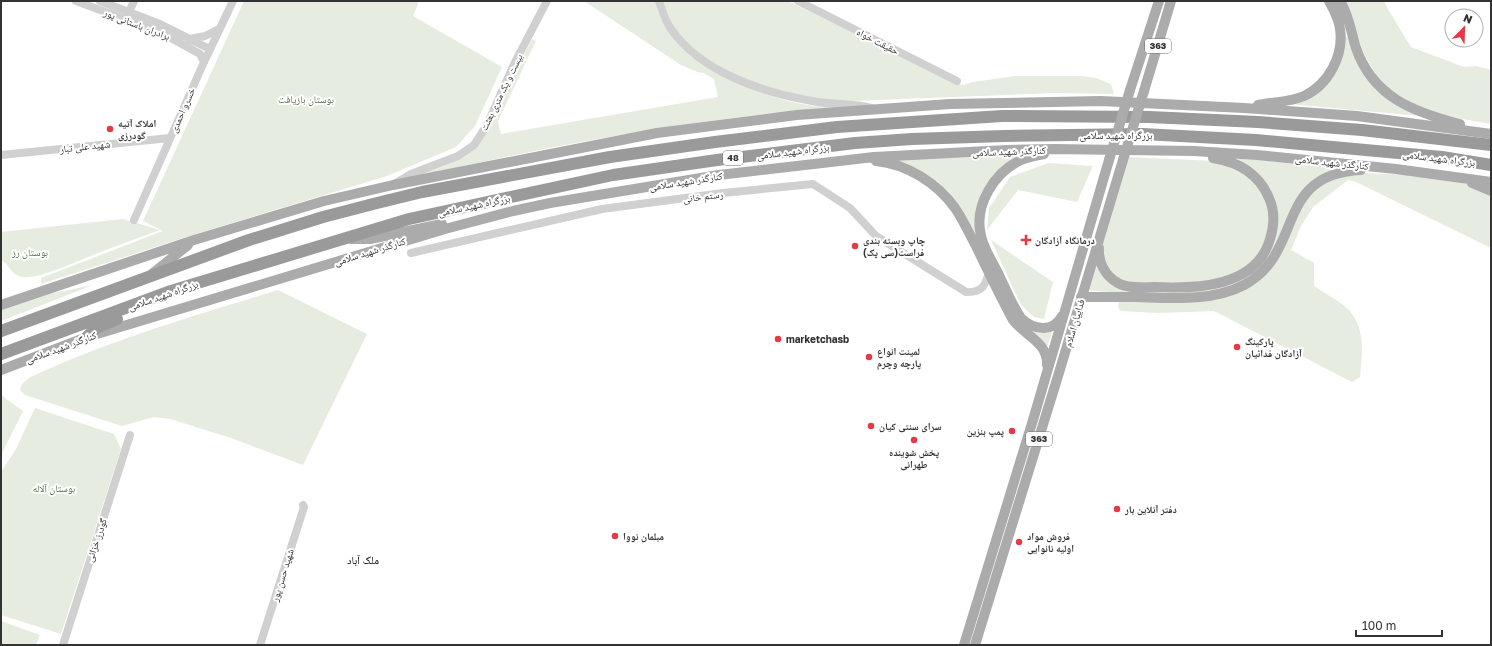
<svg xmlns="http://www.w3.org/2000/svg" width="1492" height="646" font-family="'Golos Text','Noto Naskh Arabic',sans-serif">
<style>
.green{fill:#e6ecdf}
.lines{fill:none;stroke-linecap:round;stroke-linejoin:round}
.minor{stroke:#d0d0d0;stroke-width:8}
.major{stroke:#ababab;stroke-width:10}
.highway{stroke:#9a9a9a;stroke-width:12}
.major-bridge{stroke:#ababab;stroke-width:10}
.poi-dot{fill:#e63946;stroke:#fff;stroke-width:1.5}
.labels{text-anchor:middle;stroke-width:4;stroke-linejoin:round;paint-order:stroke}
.shield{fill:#fff;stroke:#707070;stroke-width:1}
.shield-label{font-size:9px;font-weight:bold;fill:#333}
.street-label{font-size:10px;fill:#333;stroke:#fff}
.park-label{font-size:10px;fill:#56703f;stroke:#fff}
.poi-label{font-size:10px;font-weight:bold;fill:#333;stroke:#fff;text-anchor:start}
.neighbourhood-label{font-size:11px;fill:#000;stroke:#fff}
</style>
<rect width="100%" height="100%" fill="#fff"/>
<path class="green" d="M244,1H419L413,16L502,67L475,126L456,147L387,176L186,237L41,284V278L163,231L143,221Z
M584,1H655C668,51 708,71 753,89C772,97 794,104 815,106C827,107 839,107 851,107C823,109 795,111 767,114C645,128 526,151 406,179C430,170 456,165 475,148L532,39L536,41L498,121L501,134L718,97L714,79L704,73L697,72L681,65Z
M662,1H788L949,80L963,85L973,82L1015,76H1082L1096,78L1111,84L1114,94L1053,93L851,101C840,101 828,101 817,99C769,91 704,71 675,29C669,20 666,10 662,1Z
M1345,1H1384L1389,11L1411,47L1464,67L1476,66L1491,70V124C1463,119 1414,112 1392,93C1380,82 1371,68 1364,53C1356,36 1354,18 1345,1Z
M1344,37H1349L1374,86L1431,117L1289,104L1315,93Z
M1038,153L989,184L981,245L957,203L886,160Z
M1129,157L1214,161L1231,165L1257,184L1269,208L1267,242L1244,271L1210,283L1126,282L1110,272L1101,250Z
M1227,158L1361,167L1317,180L1275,251L1257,273L1229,289L1191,294L1121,293L1086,290L1095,257L1124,289L1245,277L1276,230L1256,171L1248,165Z
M1049,163L1093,166L1077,202L1018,190L987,230L989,208L1010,177Z
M1352,173C1386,173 1425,175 1459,182C1470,185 1481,190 1491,194V248L1354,181L1348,180L1313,207L1301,226L1291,250L1314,263V286C1323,292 1344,304 1350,311C1366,332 1362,352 1360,377L1352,382L1214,311L1158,313L1121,311L1118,307L1119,300L1160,301L1251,284L1300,206L1321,184Z
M123,219L160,230C140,237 121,244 101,252C84,258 39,280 22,277C11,275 9,264 1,260V232Z
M991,240L1053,282L1044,319L1034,317L1021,305Z
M93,285L14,316L1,321V309L49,294Z
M278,290L367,334L303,465L231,438L170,419L154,417L122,426L25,395L20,390L22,384L29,378C109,340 194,316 278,290Z
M1015,315L1052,332L1046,350Z
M1,395L23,411L1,455Z
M35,408L114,434L121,449L61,634L1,615V472L16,449Z
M1,621L40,635L36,645H1Z"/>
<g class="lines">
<path class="minor" d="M76,1L162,33L200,54L204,62
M100,1L160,24L190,39L205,36L219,29
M659,1C662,10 665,21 671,29C701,73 767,94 818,102C836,105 854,103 872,108
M798,1L957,81
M127,16L134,1
M189,39L210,49
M1,155L170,138
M396,183L411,174L458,156L474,145L487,125L515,62L547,1
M134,220L204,62L233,1
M411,253L602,209L723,193L813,184L850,208L876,236L966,292C982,293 986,285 989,271
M63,645L130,435
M260,645L304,507L303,505"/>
<path class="major" d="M1340,1C1349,15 1351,32 1356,48C1373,97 1413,112 1460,124
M1130,90L1159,1
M1144,91L1171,1
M1258,105C1273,102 1290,102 1304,96C1328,85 1344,56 1340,29C1339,19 1334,10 1329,1
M1044,154C1035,156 1026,157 1017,162C994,174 976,204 980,230C982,246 992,261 999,275C1006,290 1012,305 1021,318C1033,330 1053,333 1062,316
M876,161C907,164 937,183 955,208C963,220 969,233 976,246C988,271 1000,296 1013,320C1025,336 1048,342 1047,365
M1472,183L1491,191
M351,239H370L442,224
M1099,248C1098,262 1105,276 1118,283C1128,289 1143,287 1154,287C1195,289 1256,288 1270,239C1274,226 1275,211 1269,198C1259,174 1239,162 1213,158
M152,274L188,245
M1081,297C1100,297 1118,297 1136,297C1170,298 1212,302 1244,285C1305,253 1273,174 1361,170
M1,305L194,240L324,201L393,185L657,133L797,115L950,104L1101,101L1244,108L1357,116L1491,134
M1,370L87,337L445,229L513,211L550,203L719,175L874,157L1007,150L1053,149L1194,151L1257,155L1396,169L1491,182
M964,645L1033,420L1109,160
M975,645L1058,376L1123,160"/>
<path class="highway" d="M1,331L249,240L323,217L377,203L422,192L610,157L715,142L837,127L1002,116L1149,117L1258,122L1362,130L1491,145
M87,337L96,328L117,319
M1,354L171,291L409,219L613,175L717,160L855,143L912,139L1004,136L1143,134L1256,140L1442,157L1491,165"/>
<path class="major-bridge" d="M1109,160L1130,90
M1123,160L1144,91"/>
</g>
<g class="poi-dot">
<circle cx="110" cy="129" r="4"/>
<path d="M1024 234h4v4h4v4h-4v4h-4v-4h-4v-4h4z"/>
<circle cx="855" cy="246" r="4"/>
<circle cx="778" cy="339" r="4"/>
<circle cx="1237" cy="347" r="4"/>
<circle cx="869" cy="357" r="4"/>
<circle cx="871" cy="426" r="4"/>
<circle cx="1012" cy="431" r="4"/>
<circle cx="914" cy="440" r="4"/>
<circle cx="1117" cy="509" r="4"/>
<circle cx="615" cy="536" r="4"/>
<circle cx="1019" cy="542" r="4"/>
</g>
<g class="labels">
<g class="shield">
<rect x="1145" y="39" width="26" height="14" rx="3"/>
<rect x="723" y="151" width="20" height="14" rx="3"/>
<rect x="1026" y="432" width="26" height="14" rx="3"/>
</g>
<g class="shield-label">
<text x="1158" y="49">363</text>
<text x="733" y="161">48</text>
<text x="1039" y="442">363</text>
</g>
<g class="street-label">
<text transform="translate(137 24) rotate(21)" y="4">برادران باستانی پور</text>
<text transform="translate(878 41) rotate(27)" y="4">حقیقت خواه</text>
<text transform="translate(501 92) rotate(-64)" y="4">بیست و یک متری بعثت</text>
<text transform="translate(182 110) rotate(-66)" y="4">خسرو احمدی</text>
<text x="1116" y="139">بزرگراه شهید سلامی</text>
<text transform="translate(85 146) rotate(-6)" y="4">شهید علی تبار</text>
<text transform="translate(793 151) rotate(-7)" y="4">بزرگراه شهید سلامی</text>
<text transform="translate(1009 151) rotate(-2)" y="4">کنارگذر شهید سلامی</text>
<text transform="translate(1439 158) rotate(7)" y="4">بزرگراه شهید سلامی</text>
<text transform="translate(1332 162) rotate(6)" y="4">کنارگذر شهید سلامی</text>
<text transform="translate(686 181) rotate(-9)" y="4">کنارگذر شهید سلامی</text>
<text transform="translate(703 196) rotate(-7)" y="4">رستم خانی</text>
<text transform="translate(474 205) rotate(-12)" y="4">بزرگراه شهید سلامی</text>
<text transform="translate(370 251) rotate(-17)" y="4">کنارگذر شهید سلامی</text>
<text transform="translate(163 295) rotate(-19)" y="4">بزرگراه شهید سلامی</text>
<text transform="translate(1074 323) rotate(-74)" y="4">فداییان اسلام</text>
<text transform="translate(61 347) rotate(-20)" y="4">کنارگذر شهید سلامی</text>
<text transform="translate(96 540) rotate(-71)" y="4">گودرز خزائی</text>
<text transform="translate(282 575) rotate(-73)" y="4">شهید حسن پور</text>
</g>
<g class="park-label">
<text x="306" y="103">بوستان بازیافت</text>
<text x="30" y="256">بوستان رز</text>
<text x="54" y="492">بوستان آلاله</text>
</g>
<g class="poi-label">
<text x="118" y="127">املاک آتیه<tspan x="118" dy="12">گودرزی</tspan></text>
<text x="863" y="244">چاپ وبسته بندی<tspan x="863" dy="12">فراست(سی پک)</tspan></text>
<text x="1035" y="244">درمانگاه آزادگان</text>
<text x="786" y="343">marketchasb</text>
<text x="1245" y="345">پارکینگ<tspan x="1245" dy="12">آزادگان فدائیان</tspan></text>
<text x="877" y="355">لمینت انواع<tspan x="877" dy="12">پارچه وچرم</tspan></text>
<text x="879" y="430">سرای سنتی کیان</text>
<text x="1004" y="435" text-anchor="end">پمپ بنزین</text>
<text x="914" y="456" text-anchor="middle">پخش شوینده<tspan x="914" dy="12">طهرانی</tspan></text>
<text x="1125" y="513">دفتر آنلاین بار</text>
<text x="623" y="540">مبلمان نووا</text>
<text x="1027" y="540">فروش مواد<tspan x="1027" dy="12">اولیه نانوایی</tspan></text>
</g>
<g class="neighbourhood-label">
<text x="363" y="564">ملک آباد</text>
</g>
</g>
<rect width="1492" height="646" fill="none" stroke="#333333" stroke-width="4"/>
<g transform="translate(1464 28) rotate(23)"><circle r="19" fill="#ffffff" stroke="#adadad"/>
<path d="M0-3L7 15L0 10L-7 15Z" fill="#e63946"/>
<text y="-6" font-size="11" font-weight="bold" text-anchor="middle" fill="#333333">N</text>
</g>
<path d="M1356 630v6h86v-6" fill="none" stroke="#333333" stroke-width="2"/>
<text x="1362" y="630" font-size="12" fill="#333333" stroke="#ffffff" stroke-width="3" paint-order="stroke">100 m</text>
</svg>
